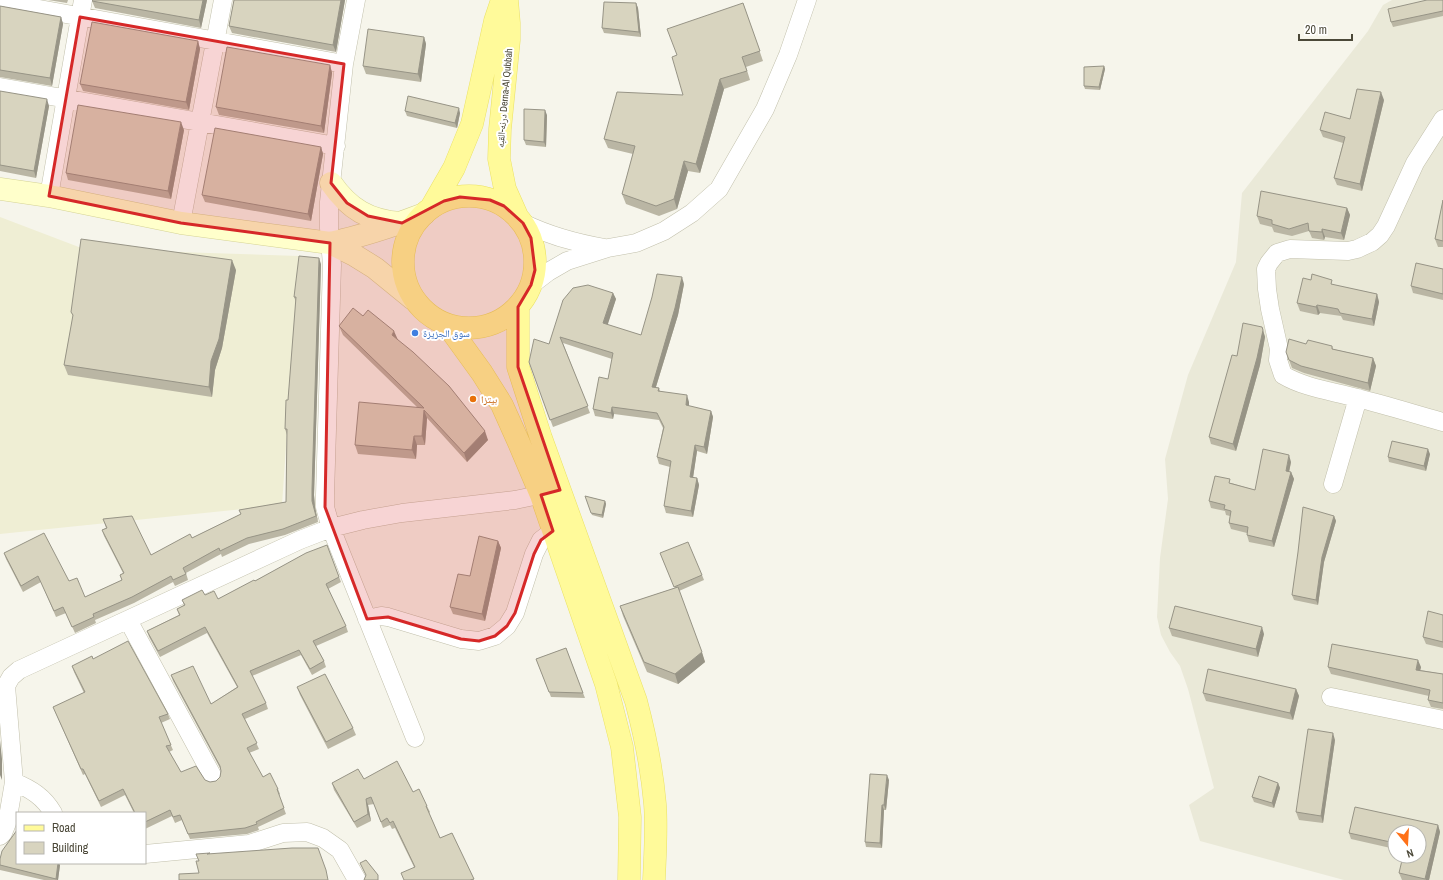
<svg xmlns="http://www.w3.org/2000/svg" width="1443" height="880" font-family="'Archivo Narrow','Noto Naskh Arabic',sans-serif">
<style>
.residential{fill:#eae9d8;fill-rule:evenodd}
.education{fill:#efeed4}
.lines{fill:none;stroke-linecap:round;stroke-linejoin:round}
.minor-casing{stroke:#c2c0ac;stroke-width:19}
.secondary-casing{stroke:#d5d396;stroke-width:23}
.primary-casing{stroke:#eae164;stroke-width:23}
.minor{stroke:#fff;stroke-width:18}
.secondary{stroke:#ffffcb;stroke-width:22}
.primary{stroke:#fffa9a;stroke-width:22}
.wall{fill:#bab6a4}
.shaded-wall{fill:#979486}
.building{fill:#d8d4bf;stroke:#979486}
.marked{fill:#d62828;fill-opacity:0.2;stroke:#d62828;stroke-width:3;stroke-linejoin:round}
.shop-dot{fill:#3f7fe0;stroke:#fff;stroke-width:1.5}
.food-dot{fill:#e8710a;stroke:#fff;stroke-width:1.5}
.labels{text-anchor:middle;stroke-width:4;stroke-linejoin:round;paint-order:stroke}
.street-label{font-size:10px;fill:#4b4838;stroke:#fff}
.shop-label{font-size:10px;fill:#366cbe;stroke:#fff;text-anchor:start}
.food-label{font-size:10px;fill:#c56008;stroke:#fff;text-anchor:start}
</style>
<rect width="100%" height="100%" fill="#f6f5eb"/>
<path class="residential" d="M1392,0H1443V880H1344L1200,841L1189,805L1214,788L1188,689L1180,666L1170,652L1161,635L1157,617L1160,558L1168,499L1165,459L1188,375L1236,262L1242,193L1368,31L1383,5ZM1395,832H1419V856H1395Z"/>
<path class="education" d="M0,217L84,249L299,256L282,505L0,534Z"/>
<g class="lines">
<defs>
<path id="minor" d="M356,0L344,64L329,202V228L332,265L325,495V507L331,528L415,738
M0,2L344,64
M0,87L336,146
M1443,119L1415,163L1386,226L1380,235L1372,242L1357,249L1348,251L1290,249L1277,253L1269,263L1266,269L1267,289L1270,309L1279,349L1278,360L1283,375C1305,388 1332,391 1357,398C1386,405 1414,414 1443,422
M49,196L83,0
M181,223L223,0
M523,223C550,236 576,243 605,248
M531,285L548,272L567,261L608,248L636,243L664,231L692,213L719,189L765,109L788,55L807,0
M1333,484L1358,398
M367,619L381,616L388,617L461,639L479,641L495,636L507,626L515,613L534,554L541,540L553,531
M128,620L213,777
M1331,697L1443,720
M14,782C31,789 44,797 53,813
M0,836L3,833L7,823L14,782L6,686L11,677L19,670L300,540L331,528L363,520L402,513L515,500L553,492
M145,854L249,844L283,833L307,832L323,838L340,850L357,880"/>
<path id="secondary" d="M331,183C349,209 369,221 401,223
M0,189L49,196L181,223L330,243L354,255L375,268L413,299
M330,243C363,236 393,226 424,214"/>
<path id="primary" d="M507,0L509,23V40L500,129L499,159L505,189L517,216
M403 262a66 66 0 1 1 132 0a66 66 0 1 1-132 0Z
M431,208L454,168L472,124L495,21L502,0
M518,307V367L541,438L636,701C645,735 652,769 655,804C657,829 655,855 654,880
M448,326L482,373L502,405L519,443L541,495L606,684L622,747L630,817L629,880"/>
</defs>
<use href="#minor" class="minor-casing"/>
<use href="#secondary" class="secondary-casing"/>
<use href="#primary" class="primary-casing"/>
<use href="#minor" class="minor"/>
<use href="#secondary" class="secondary"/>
<use href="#primary" class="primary"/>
</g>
<path class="wall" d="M48,0H68L67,3Z
M207,0L201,28L95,8L92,1Z
M234,0H345L336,52L232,33L229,26Z
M1443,0V16L1393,27L1391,22Z
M636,3L638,8L641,37L604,33L602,28Z
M743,3L763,61L746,67L750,80L724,89L700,173L688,171L677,209L659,216L626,204L622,194L633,154L608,148L604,139L683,95Z
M0,6L61,17L63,24L52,86L0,77Z
M424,37L426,44L421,82L366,74L363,66Z
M198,41L200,49L189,110L83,91L80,84Z
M330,65L332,73L324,133L219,115L216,107Z
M1104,66L1105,69L1100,90L1085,89L1084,86Z
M0,91L49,106L36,178L0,171Z
M1384,100L1362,191L1337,185L1334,178L1343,143L1323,137L1320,130L1350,119Z
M405,111L460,113L457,128L407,116Z
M547,115L546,147L526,145L524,140Z
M184,130L171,199L68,180L66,173Z
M321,147L323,154L311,221L205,202L202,195Z
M1443,200V247H1438L1435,239Z
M1347,208L1350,215L1344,240L1325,237L1324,240L1312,238L1309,231L1292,236L1274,232L1272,227L1260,224L1257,216Z
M321,264L314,495L315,507L318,522L285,535L249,544L222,557L221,554L186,573L188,580L175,586L173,582L134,603L95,620L96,623L75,633L66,613L56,617L41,582L23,592L6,559L4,553L69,581L85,597L122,580L120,575L123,573L104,536L102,530L106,528L103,519L151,555L192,538L241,514L239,510L286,502L287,435L285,429L288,400L296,302L294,297Z
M1443,269V300L1413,293L1411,286Z
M236,270L222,348L215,370L212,397L68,375L64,365L73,316L71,312Z
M1311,280L1377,294L1379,302L1374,326L1343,320L1341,316L1320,313L1318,315L1300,311L1297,303Z
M684,284L678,315L656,387L659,388L660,391L689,402V406L711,411L713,417L707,454L697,451L693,478H697L699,485L693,517L666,513L664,506L670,467L659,464L657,457L663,428L659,420L614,414L613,419L595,416L593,409L608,379L612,359L563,343L590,413L553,427L529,362L613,293L616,299L607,325L641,335Z
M363,316L397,339L488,440L467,462L427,418L425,445H417L416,459L358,454L355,445L417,407L343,335L339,326Z
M1262,327L1265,337L1260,365L1236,451L1211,444L1209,437L1237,356Z
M1306,344L1332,346L1333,349L1373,358L1376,366L1370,391L1304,373L1292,368L1286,352Z
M1430,454L1426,471L1389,462L1388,457Z
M1291,462L1289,472H1291L1294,479L1274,547L1249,542L1247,535V533L1231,529L1229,523L1230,516L1226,515L1225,511L1211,508L1209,501L1231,483L1255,490Z
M585,496L605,501L606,504L603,518L592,515Z
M1334,516L1336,521L1324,562L1318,605L1294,600L1292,595Z
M498,541L501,548L485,621L453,614L450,607L470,576Z
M327,545L341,582L328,589L346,626L348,632L316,646L324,661L326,667L312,675L301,655L252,676L266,703L268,709L245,719L259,749L249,753L263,777L278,789L280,794L279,795L286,814L258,827L259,830L247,834L190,839L182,820L175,823L172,816L145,829V813H134L125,795L101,807L85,774L83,775L53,707L84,693L74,672L72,666L93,659L168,714L170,719L161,723L173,750L169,752L181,772L210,782L216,781L220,777L221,771V770L173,681L171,675L211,704L237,687L207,633L160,657L149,637L147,631L179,615L177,609L184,605L182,600L205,595L218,599Z
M662,558L702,575L704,580L679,591L705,662L678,684L647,672L623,616L620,606L675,588Z
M1443,615V648L1426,644L1423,637Z
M1169,628L1264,634L1258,657L1172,636Z
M566,648L585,698L551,697L536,659Z
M1328,667H1421L1420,670L1443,674V709L1431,707L1428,700L1429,696L1331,674Z
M297,687L353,728L356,735L328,749L300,695Z
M1296,689L1299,696L1293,720L1206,701L1203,693Z
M1335,740L1323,823L1299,820L1296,812Z
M364,779L413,792L427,806L430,812L429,813L440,838L452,833L474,880H404L414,867L395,828L392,829L390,825L383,828L374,804L368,805L371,821L357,828L334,790L332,783Z
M889,780L886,810H884L882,848L866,847L865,842Z
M1278,783L1280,788L1274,808L1254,802L1252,797Z
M1438,825L1440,832L1429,880H1402L1399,873L1419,856L1395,832V849L1351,839L1349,833Z
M17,863L60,865L58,880H44L0,870V865Z"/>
<path class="shaded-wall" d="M203,0H207L201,28L199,20Z
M341,0H345L336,52L333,45Z
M636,3L638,8L641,37L639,32Z
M61,17L63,24L52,86L50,78Z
M424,37L426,44L421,82L418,74Z
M198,41L200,49L189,110L186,102Z
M330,65L332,73L324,133L321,126Z
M1104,66L1105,69L1100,90L1099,87Z
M720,79L724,89L700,173L696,164Z
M1381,92L1384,100L1362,191L1360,184Z
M47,99L49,106L36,178L34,171Z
M459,108L460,113L457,128L455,123Z
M545,110L547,115L546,147L544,142Z
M181,122L184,130L171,199L168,191Z
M321,147L323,154L311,221L308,214Z
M684,161L688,171L677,209L674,199Z
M1347,208L1350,215L1344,240L1341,233Z
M1322,229L1325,237L1324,240L1322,232Z
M319,258L321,264L314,495L315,507L318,522L312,501V489Z
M232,260L236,270L222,348L215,370L212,397L209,387L211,361Z
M682,277L684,284L678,315L654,393L652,387Z
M613,293L616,299L606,330L603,323Z
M1377,294L1379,302L1374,326L1372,319Z
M1317,305L1320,313L1318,315L1316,307Z
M1262,327L1265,337L1260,365L1236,451L1233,444Z
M394,331L398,340L392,335Z
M1373,358L1376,366L1370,391L1368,383Z
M687,395L689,402V412L686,405Z
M612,407L614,414L613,419L611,413Z
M424,410L427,418L425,445L422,436Z
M711,411L713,417L707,454L704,447Z
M485,431L488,440L467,462L464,453Z
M414,436L417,445L416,459L412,450Z
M695,445L697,451L692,484L690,477Z
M1428,449L1430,454L1426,471L1424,466Z
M1289,455L1291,462L1288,477L1286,471Z
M1291,472L1294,479L1274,547L1272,541Z
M697,478L699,485L693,517L691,511Z
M605,501L606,504L603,518L602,515Z
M1334,516L1336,521L1324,562L1318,605L1316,600L1322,557Z
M498,541L501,548L485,621L482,614Z
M1262,627L1264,634L1258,657L1256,649Z
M702,652L705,662L678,684L675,674Z
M1418,660L1421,667L1419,676L1416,670Z
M1296,689L1299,696L1293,720L1290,713Z
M1333,733L1335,740L1323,823L1321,816Z
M0,740L2,759V780L0,775Z
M887,775L889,780L886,810L884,805Z
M1278,783L1280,788L1274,808L1272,803Z
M366,799L368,805L371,821L368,814Z
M882,805L884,810L882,848L880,843Z
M1438,825L1440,832L1429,880H1426L1425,879Z
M58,863H59L60,865L58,880H57L56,879Z"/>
<path class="building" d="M93,0H203L199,20L92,1Z
M234,0H341L333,45L229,26Z
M1427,0H1443V11L1391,22L1388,9Z
M604,2L636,3L639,32L602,28Z
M743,3L760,51L742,57L747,71L720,79L696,164L684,161L674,199L656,206L622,194L635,146L604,139L617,92L683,95L672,57L677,55L667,29Z
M0,6L61,17L50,78L0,70Z
M92,22L198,41L186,102L80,84Z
M368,29L424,37L418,74L363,66Z
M227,47L330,65L321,126L216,107Z
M1104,66L1099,87L1084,86V67Z
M1357,89L1381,92L1360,184L1334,178L1345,137L1320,130L1325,112L1350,119Z
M0,91L47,99L34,171L0,165Z
M408,96L459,108L455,123L405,111Z
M78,105L181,122L168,191L66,173Z
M524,109L545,110L544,142L524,140Z
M215,128L321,147L308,214L202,195Z
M1261,191L1347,208L1341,233L1322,229V232L1309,231L1308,223L1289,229L1272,224V220L1257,216Z
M1443,200V241L1435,239Z
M81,239L232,260L219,339L211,361L209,387L64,365L73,315L71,312Z
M299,256L319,258L312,489V501L316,516L283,529L247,538L220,551L219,548L183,568L186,574L173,580L171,576L132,597L93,614L94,617L72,627L63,607L54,611L38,576L21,586L4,553L44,533L69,581L77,578L85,597L122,580L120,575L124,573L102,530L107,528L103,519L132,516L151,555L190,534L192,538L241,514L239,510L286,502L287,429H285L286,400H288L296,297H294Z
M1416,263L1443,269V294L1411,286Z
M657,274L682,277L675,308L652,387L659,388L658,391L687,395L686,405L711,411L704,447L695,445L690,477L697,478L691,511L664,506L671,461L657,457L664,427L657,413L612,407L611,413L593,409L599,377L608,379L613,353L560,337L588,406L550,420L529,362L534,339L549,344L563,300L573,288L588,285L613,293L603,323L641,335L652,297Z
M1312,274L1332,280L1331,284L1377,294L1372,319L1340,313L1338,309L1317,305L1316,307L1297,303L1303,278L1311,280Z
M353,308L363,316L368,310L394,331L392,335L413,352L449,386L485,431L464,453L424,410L422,436H414L412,450L355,445L359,402L424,408L339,326Z
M1243,323L1262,327L1263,330L1257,358L1233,444L1209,437L1232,355L1237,356Z
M1289,339L1306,344L1308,340L1332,346V349L1373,358L1368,383L1301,366L1289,360L1286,352Z
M1392,441L1428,449L1424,466L1388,457Z
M1263,449L1289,455L1286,471L1291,472L1272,541L1247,535L1248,527L1229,523L1231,511L1224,509L1225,505L1209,501L1215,476L1230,479L1229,483L1255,490Z
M585,496L605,501L602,515L591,513Z
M1303,507L1334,516L1322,557L1316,600L1292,595L1298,552Z
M479,536L498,541L482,614L450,607L458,574L470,576Z
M688,542L702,575L674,587L660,553Z
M327,545L339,577L326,584L346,626L313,641L324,661L310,669L299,650L250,671L266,703L242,714L257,743L247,748L263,777L270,773L278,789H277L284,808L256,822L257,824L245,828L188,834L180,815L173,817L170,810L145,822V813H135L123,789L99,801L83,769H81L53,707L85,692L72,666L92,656L93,659L128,641L168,714L159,717L171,745L166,746L181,772L196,766L205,780L210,782L216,781L220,777L221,771L220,766L171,675L193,666L211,704L238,687L205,627L158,651L147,631L180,615L177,609L185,605L182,600L202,590L205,595L214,591L218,599L254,580L255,581L306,553Z
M678,587L702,652L675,674L644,662L620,606Z
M1175,606L1262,627L1256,649L1169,628Z
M1428,611L1443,615V642L1423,637Z
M1332,644L1418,660L1416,670L1443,674V703L1428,700L1430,690L1328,667Z
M566,648L583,693L549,692L536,659Z
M1208,669L1296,689L1290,713L1203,693Z
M325,674L353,728L326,742L297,687Z
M1308,729L1333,733L1321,816L1296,812Z
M397,761L413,792L419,789L427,806H426L440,838L452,833L474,879L470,880H404L401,873L415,867L393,821L390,823L387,818L381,822L371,797L366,799L368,814L354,822L332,783L358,769L364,779Z
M870,774L887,775L884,805H882L880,843L865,842Z
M1259,776L1278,783L1272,803L1252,797Z
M1355,807L1438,825L1425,879L1399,873L1403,856H1419V832H1395V843L1349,833Z
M17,830V863H58L56,879L0,865V859L2,851Z
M292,848H318L326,870L328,880H179V874L199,873L196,861H199L196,854L210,853L207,854Z
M366,860L378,875V880H364L366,875L360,863Z"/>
<path class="marked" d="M80,17L344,64L331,183L347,203L368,216L402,223L444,201L460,197L490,200L504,206L523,223L531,238L535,270L531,285L518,307V367L560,490L541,495L553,531L541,540L534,554L515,613L507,626L495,636L479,641L461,639L388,617L367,619L325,507L330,243L181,223L49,196Z"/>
<circle class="shop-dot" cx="415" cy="333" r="4"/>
<circle class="food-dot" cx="473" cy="399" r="4"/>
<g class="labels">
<g class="street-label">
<text transform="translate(504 98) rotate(-85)" y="4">درنه-القبه Derna-Al Qubbah</text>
</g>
<g class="shop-label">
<text x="423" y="337">سوق الجزيزة</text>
</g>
<g class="food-label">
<text x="481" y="403">بيتزا</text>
</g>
</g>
<rect x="16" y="812" width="130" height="52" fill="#ffffff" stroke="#b7b6af"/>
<rect x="24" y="825" width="20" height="6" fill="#fffa9a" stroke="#b7b6af"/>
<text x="52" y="832" font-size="12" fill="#4b4838">Road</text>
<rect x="24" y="842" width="20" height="12" fill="#d8d4bf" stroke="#b7b6af"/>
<text x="52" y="852" font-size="12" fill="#4b4838">Building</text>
<g transform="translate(1407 844) rotate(162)"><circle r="19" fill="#ffffff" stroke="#b7b6af"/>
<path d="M0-3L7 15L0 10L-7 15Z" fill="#ff7118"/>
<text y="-6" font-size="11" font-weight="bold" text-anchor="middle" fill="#4b4838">N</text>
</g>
<path d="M1299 34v6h53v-6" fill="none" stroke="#4b4838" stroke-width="2"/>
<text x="1305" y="34" font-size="12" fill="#4b4838" stroke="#ffffff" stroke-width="3" paint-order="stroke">20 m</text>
</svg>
